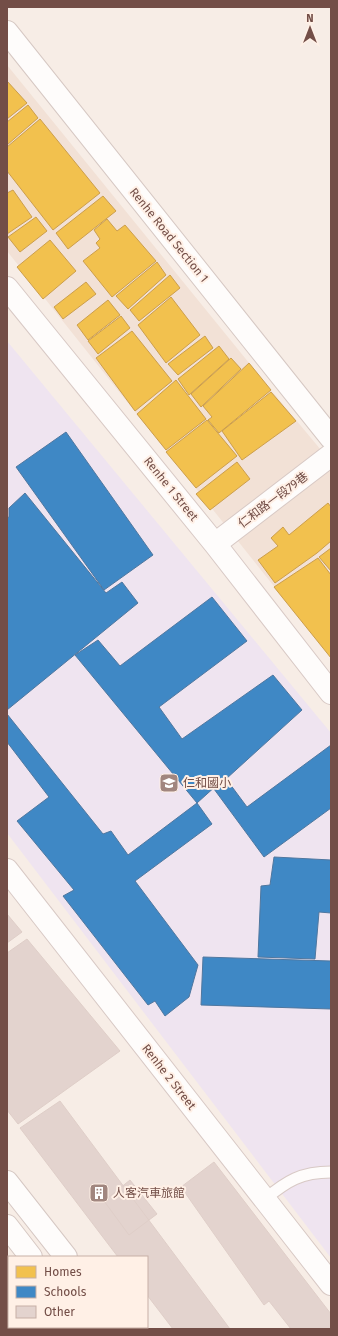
<svg xmlns="http://www.w3.org/2000/svg" width="338" height="1336" font-family="'Fira Sans','Noto Sans TC',sans-serif">
<style>
.residential{fill:#f2e1d6}
.education{fill:#efe4f0}
.homes{fill:#f2c14e;stroke:#cc9e4c}
.schools{fill:#3f88c5;stroke:#4f779f}
.building{fill:#e3d3ce;stroke:#dfcec8}
.lines{fill:none;stroke-linecap:round;stroke-linejoin:round}
.lane-casing{stroke:#d8c9c5;stroke-width:13}
.street-casing{stroke:#d8c9c5;stroke-width:24}
.secondary-casing{stroke:#d6c8c3;stroke-width:24}
.lane{stroke:#fefcfb;stroke-width:11}
.street{stroke:#fefcfb;stroke-width:22}
.secondary{stroke:#fefcfb;stroke-width:22}
.labels{text-anchor:middle;stroke-width:4;stroke-linejoin:round;paint-order:stroke}
.street-label{font-size:12px;fill:#734e47;stroke:#fff0e6}
.poi-label{font-size:12px;fill:#734e47;stroke:#fff0e6;text-anchor:start}
</style>
<rect width="100%" height="100%" fill="#f7ede6"/>
<path class="residential" d="M7,65L271,390L331,462V658L7,251Z"/>
<path class="education" d="M7,341L331,733V1258L7,833Z"/>
<path class="homes" d="M7,81L27,103L7,119Z
M28,105L38,118L7,145V122Z
M40,119L100,193L53,230L7,171V147Z
M13,190L32,217L7,234V193Z
M103,196L116,211L68,249L56,233Z
M36,217L47,231L20,252L8,237Z
M107,219L117,231L125,225L156,261L112,297L83,261L100,248L96,243L100,239L94,230Z
M50,240L76,271L43,299L17,267Z
M157,262L166,275L128,309L116,296Z
M170,275L180,288L139,321L130,310Z
M86,282L96,294L63,319L54,307Z
M171,297L200,335L166,363L138,325Z
M108,300L120,315L88,340L77,325Z
M121,316L130,328L98,354L88,341Z
M132,331L172,381L135,411L96,358Z
M205,336L213,348L178,375L168,364Z
M219,346L229,359L189,395L178,379Z
M231,358L241,369L201,407L191,394Z
M249,363L271,390L219,433L208,420L212,417L203,406Z
M176,380L206,419L166,450L137,414Z
M271,392L296,421L242,460L222,431Z
M207,420L237,456L196,488L166,452Z
M237,462L250,479L210,510L196,494Z
M328,503L331,507V541L317,553L275,583L258,560L278,546L271,538L283,527L289,535Z
M331,548V571L319,557Z
M318,558L331,575V658L274,587Z"/>
<path class="schools" d="M66,432L153,555L104,590L16,467Z
M25,493L106,593L122,582L138,603L7,710V518L9,517V508Z
M212,597L247,641L159,707L182,739L273,675L302,710L226,779L217,785L197,803L75,655L98,640L120,666Z
M7,714L103,834L111,831L128,855L197,803L212,824L135,881L198,965L189,997L165,1016L155,1001L148,1005L63,896L74,890L17,821L49,797L7,742Z
M331,745V808L264,857L214,789L227,780L247,807Z
M274,857L331,860V913L319,912L315,959L258,957L261,886L270,885Z
M203,957L331,961V1009L201,1005Z"/>
<path class="building" d="M7,914L22,932L7,943Z
M27,939L120,1051L18,1124L7,1110V953Z
M60,1101L230,1329H173L147,1295V1257H118L20,1128Z
M214,1162L331,1314V1329H291L269,1301L264,1305L181,1187Z
M130,1180L157,1214L129,1235L104,1201Z"/>
<g class="lines">
<defs>
<path id="lane" d="M265,1199C287,1181 301,1172 331,1172
M7,1309L9,1308"/>
<path id="street" d="M7,288L215,544L331,693
M215,544L331,455
M7,870L331,1284"/>
<path id="secondary" d="M7,32L331,438
M7,1182L66,1257
M7,1226L31,1257
M86,1327L87,1329
M121,1327L123,1329"/>
</defs>
<use href="#lane" class="lane-casing"/>
<use href="#street" class="street-casing"/>
<use href="#secondary" class="secondary-casing"/>
<use href="#lane" class="lane"/>
<use href="#street" class="street"/>
<use href="#secondary" class="secondary"/>
</g>
<defs>
<symbol id="school-square" viewBox="-11 -11 22 22"><rect x="-9" y="-9" width="18" height="18" rx="4" fill="#a1867f" stroke="#fff0e6"/><path d="M0-5L7-2L0 1L-7-2ZM-4 1L0 2.5L4 1V4Q0 6-4 4Z" fill="#fff"/></symbol>
<symbol id="building-square" viewBox="-11 -11 22 22"><rect x="-9" y="-9" width="18" height="18" rx="4" fill="#a1867f" stroke="#fff0e6"/><path d="M-4-6H4V6H1V3H-1V6H-4ZM-2.5-4.3h1.7v1.8h-1.7ZM.8-4.3h1.7v1.8H.8ZM-2.5-1h1.7V.8h-1.7ZM.8-1h1.7V.8H.8Z" fill="#fff"/></symbol>
</defs>
<g fill-rule="evenodd">
<use href="#school-square" x="158" y="772" width="22" height="22"/>
<use href="#building-square" x="88" y="1182" width="22" height="22"/>
</g>
<g class="labels">
<g class="street-label">
<text transform="translate(169 235) rotate(51)" y="4">Renhe Road Section 1</text>
<text transform="translate(171 489) rotate(51)" y="4">Renhe 1 Street</text>
<text transform="translate(273 500) rotate(-37)" y="4">仁和路一段79巷</text>
<text transform="translate(169 1077) rotate(52)" y="4">Renhe 2 Street</text>
</g>
<g class="poi-label">
<text x="183" y="787">仁和國小</text>
<text x="113" y="1197">人客汽車旅館</text>
</g>
</g>
<rect width="338" height="1336" fill="none" stroke="#734e47" stroke-width="16"/>
<rect x="8" y="1256" width="140" height="72" fill="#fff0e6" stroke="#c7afa6"/>
<rect x="16" y="1266" width="20" height="12" fill="#f2c14e" stroke="#c7afa6"/>
<text x="44" y="1276" font-size="12" fill="#734e47">Homes</text>
<rect x="16" y="1286" width="20" height="12" fill="#3f88c5" stroke="#c7afa6"/>
<text x="44" y="1296" font-size="12" fill="#734e47">Schools</text>
<rect x="16" y="1306" width="20" height="12" fill="#e3d3ce" stroke="#c7afa6"/>
<text x="44" y="1316" font-size="12" fill="#734e47">Other</text>
<g transform="translate(310 28)" stroke="#fff0e6" stroke-width="3" paint-order="stroke">
<path d="M0-3L7 15L0 10L-7 15Z" fill="#734e47"/>
<text y="-6" font-size="11" font-weight="bold" text-anchor="middle" fill="#734e47">N</text>
</g>
</svg>
